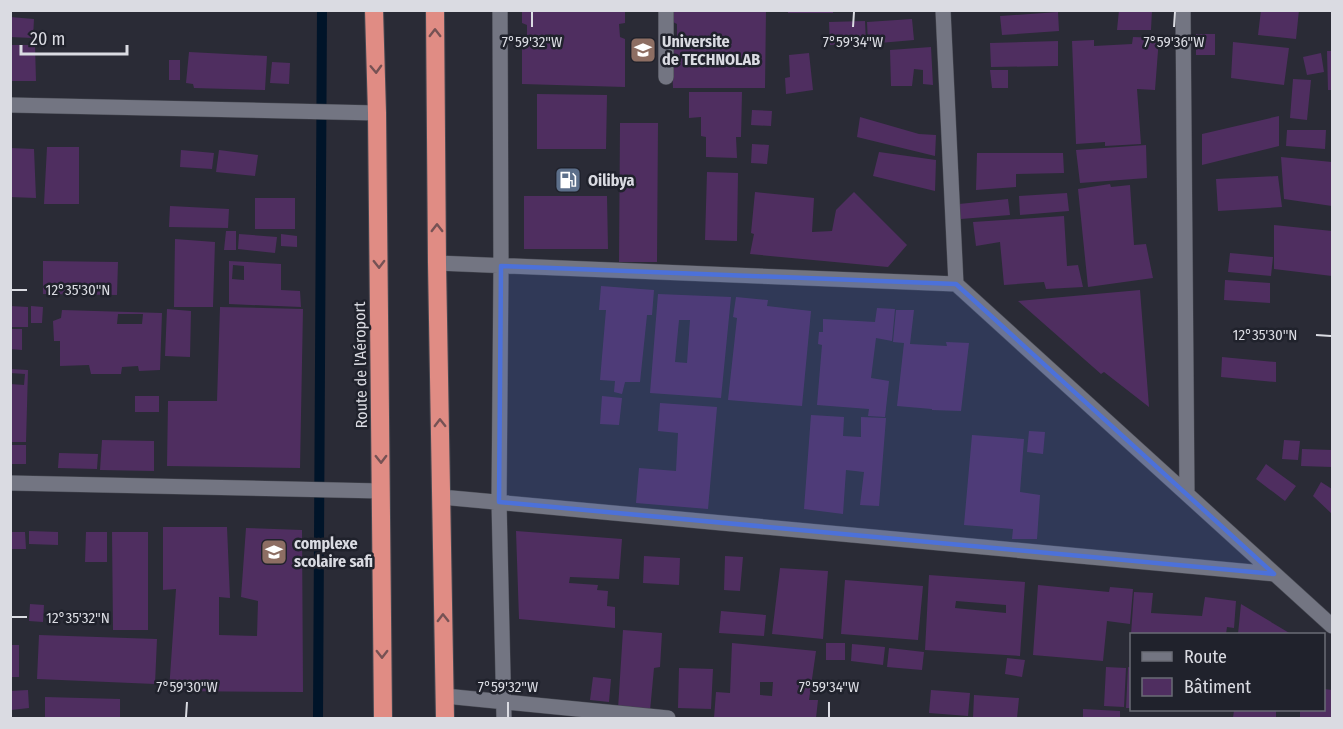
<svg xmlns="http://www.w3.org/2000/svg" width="1343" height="729" font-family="'Fira Sans Condensed',sans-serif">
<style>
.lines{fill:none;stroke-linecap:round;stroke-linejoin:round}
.stream{stroke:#001429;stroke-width:10}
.building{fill:#4f2e60;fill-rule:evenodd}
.lane-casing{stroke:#464851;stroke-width:16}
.street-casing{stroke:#464851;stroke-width:16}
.highway-casing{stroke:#464851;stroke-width:20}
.lane{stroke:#737582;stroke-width:15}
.street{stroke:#737582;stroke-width:15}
.highway{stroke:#e08c84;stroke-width:18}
.oneway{stroke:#765254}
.marked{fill:#4c71da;fill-opacity:0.2;stroke:#4c71da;stroke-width:4.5;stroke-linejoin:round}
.ticks{fill:none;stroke:#dadbe2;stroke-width:2}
.labels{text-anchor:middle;stroke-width:5;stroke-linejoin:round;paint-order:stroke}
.poi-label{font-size:16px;font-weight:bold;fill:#dadbe2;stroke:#20222c;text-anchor:start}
.street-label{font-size:16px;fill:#dadbe2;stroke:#20222c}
.ticks-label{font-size:15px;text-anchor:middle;fill:#dadbe2;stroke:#20222c;stroke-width:5;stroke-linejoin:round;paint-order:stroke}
</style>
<rect width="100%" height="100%" fill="#2a2b36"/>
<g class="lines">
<path class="stream" d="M318,718L322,10"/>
</g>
<path class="building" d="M522,10H625V23L619,24L620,37L625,39V87L522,84V39L527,35V25L522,23Z
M671,10H766L765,88H673L671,37L677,36V24L671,21Z
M788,10H833V13H788Z
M1119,10H1152L1151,30H1117Z
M1261,10H1299L1296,39L1258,35Z
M1058,12L1059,31L1002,35L1000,16Z
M10,17L34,19L33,38L10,37Z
M912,19L914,40L868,44L867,22Z
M865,21L866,43L830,45L829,22Z
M1196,34H1215V55H1196Z
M1133,37L1159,38L1155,90L1137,89L1141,144L1105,146V142L1076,144L1072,41L1094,40V46L1132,44Z
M1058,41V66L991,67L990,43Z
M1233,42L1289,48L1284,85L1231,78Z
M10,45H35L36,81H10Z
M931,47L933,85L923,84V70L914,69L912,86H891L890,50Z
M1327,51H1332V90H1328Z
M189,52L267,56L265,90L194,88L193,84L186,83Z
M809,53L813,90L786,94L785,78L790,77L789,55Z
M1321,53L1324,72L1307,75L1303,57Z
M169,60H180V80H169Z
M272,62L290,63L289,84L270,83Z
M990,70H1008V88H992Z
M1293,79L1311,80L1307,120L1290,118Z
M689,92H742L741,137H736L737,158L706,157V137L701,136V117L689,118Z
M537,94L607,95L606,149H537Z
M752,110L772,111L771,126L751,125Z
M1279,116V146L1202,165V134Z
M860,117L919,134L936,135L935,156L857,137Z
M620,123H658L657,262H619Z
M1287,130H1326L1325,149L1286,146Z
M752,144L769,145L767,164L751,163Z
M1146,145L1147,178L1080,183L1076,150Z
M47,147H79V204H44Z
M10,148L34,149L36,198L10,197Z
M181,150L214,153L212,169L180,167Z
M219,150L258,155L255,176L216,172Z
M879,152L936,160L935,191L873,176Z
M977,153H1063L1064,173L1016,174V187L976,190Z
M1281,157L1332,162V206L1284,199Z
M707,172L738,173L737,241L705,240Z
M1278,176L1282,207L1218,211L1216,179Z
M1110,184L1111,187L1130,185L1134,245L1146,244L1153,278L1088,287L1078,189Z
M755,192L814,198L812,232L832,231L836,210L854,192L907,245L888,267L750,254L754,234L751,233Z
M1067,193L1069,211L1020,215L1019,196Z
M524,196H607L608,249H524Z
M255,198H295V229H255Z
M1008,199L1010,215L961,219L959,204Z
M170,206L229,209L228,228L169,227Z
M1064,216L1067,266L1078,265L1083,287L1046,289L1044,282L1004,285L1000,242L976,246L973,222Z
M1274,225L1332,231V276L1274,269Z
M226,231H236V250H224Z
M239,234L277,237L275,253L238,249Z
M281,234L297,236V247L281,246Z
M175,239L215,242L213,307H174Z
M1230,253L1273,257L1271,276L1228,272Z
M43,261L118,262L117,295L43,294Z
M229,261L281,264V290L300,291L301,307L229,304ZM233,265L244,266V280L232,279Z
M1225,280L1270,283V303L1224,300Z
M601,286L654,290L652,315H647L640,382H625L622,394L614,392L615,381L600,380L606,310H599Z
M1140,290L1149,407L1104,372L1101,374L1018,301Z
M658,294L731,297L721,398L650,393ZM679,320H690L687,363L675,362Z
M736,297L768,300L767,306L811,311L802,406L728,400L737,318L733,317Z
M10,306L28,307V327H10Z
M31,306L43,307L42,323H31Z
M220,307L303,309L300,468L167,466L168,401H217Z
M877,308L895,309L892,341L876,338L871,378L889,381L885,417L868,416L869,409L817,405L822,345L818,344L819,332H823V319L875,322Z
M167,309L191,311L190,357L165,356Z
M62,310L162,313L160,370L139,371L138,366L122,367L121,374H91L89,365L60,366V341H54L53,321L61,318ZM118,314H143L142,324H117Z
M896,310H914L910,344L947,346L946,342L969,343L961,411L932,410V409L897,406L904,343L893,342Z
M10,329H22V350L10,349Z
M1222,357L1276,362V382L1221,377Z
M10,369L28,370L26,442H10V384L24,385L25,374L10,373Z
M135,396H159V412H135Z
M602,396L622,398L619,425L600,424Z
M660,403L717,407L708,509L636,503L639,468L676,471L678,433L658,431Z
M811,415L844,417L843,436L861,437V417L886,418L879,506L860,505L864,472L846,470L843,514L804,509Z
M1029,431L1045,432L1043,454L1027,452Z
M972,435L1024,439L1020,492L1040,495L1037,539H1012L1013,529L964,525Z
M102,440L154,441V471L100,470Z
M1284,440L1300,441L1298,460L1282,459Z
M10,445H26V464H10Z
M1302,449L1332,450V467L1301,466Z
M59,453L98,454L97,469L58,468Z
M1266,464L1296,486L1285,501L1256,479Z
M1321,482L1332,489V514L1313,496Z
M163,527H227L230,598L219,597V635L257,636L258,601L241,597L246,528L302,530L303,692L169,691L176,589L163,590Z
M29,531L58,532V545L29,544Z
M516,531L622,539L619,579L570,577L569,583L598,585L597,590L608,591L607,606L615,607V628L519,619Z
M10,532H25L26,549H10Z
M86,532H107V562H85Z
M112,532H148V630H113Z
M644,556L680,558L679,585L643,583Z
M725,556L743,557L740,591L724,590Z
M780,568L828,571L823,639L772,634Z
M929,575L1025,582L1020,656L925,650ZM956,601L1006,605V613L955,608Z
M845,580L923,586L918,640L841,634Z
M1038,585L1109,592L1110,587L1133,589L1130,624L1107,621L1103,661L1033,655Z
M1134,592L1153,593L1151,613L1202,616L1205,597L1236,601L1234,628L1227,627L1226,634H1131Z
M30,604L44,605L43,622L29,621Z
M1241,604L1291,634H1238Z
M721,611L766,615L764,636L719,633Z
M623,630L662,633L660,667L654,668L650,711L618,709Z
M39,635L157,639L155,684L37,679Z
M732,643L816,651L809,700H818L816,718H714L716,692L730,693ZM760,682H773L772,696L760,695Z
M826,643H845V660H826Z
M852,644L885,647L883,665L851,661Z
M10,645H19V677H10Z
M889,648L924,652L922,670L887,667Z
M1007,658L1025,660L1022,677L1005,674Z
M1106,667L1126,668L1124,707L1104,706Z
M1128,667L1132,668V708H1126Z
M679,668L713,669L711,709L678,708Z
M593,677L611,679L609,702L590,700Z
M1324,689L1332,690L1331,718H1300V710H1324Z
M28,690L29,708L11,710L10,691Z
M931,690L970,693L968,716L929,713Z
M974,695L1019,698L1017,718H973Z
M45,697L120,699V718H45Z
M1083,709L1120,711V718H1083Z
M1234,710H1276V718H1233Z"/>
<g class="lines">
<defs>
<path id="lane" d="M666,10V77"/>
<path id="street" d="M500,10L501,266L499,502L504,718
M943,10L956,284
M1183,10L1187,494
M10,105L377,113
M437,263L956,284L1332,626
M10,483L381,491
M441,497L1274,574
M445,696L668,718"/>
<path id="highway" d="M374,10L377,113L383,718
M435,10L437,263L445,718"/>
</defs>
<use href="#lane" class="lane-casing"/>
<use href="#street" class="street-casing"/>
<use href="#highway" class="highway-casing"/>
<use href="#lane" class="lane"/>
<use href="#street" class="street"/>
<use href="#highway" class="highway"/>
</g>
<defs><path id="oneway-chevron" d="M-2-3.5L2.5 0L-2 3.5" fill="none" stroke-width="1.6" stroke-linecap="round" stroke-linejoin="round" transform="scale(1.5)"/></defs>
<g class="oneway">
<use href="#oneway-chevron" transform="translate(435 33) rotate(-90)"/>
<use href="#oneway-chevron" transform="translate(376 69) rotate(88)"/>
<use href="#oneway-chevron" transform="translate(437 228) rotate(-90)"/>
<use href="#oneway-chevron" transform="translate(379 264) rotate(89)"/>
<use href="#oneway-chevron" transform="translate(440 423) rotate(-91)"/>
<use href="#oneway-chevron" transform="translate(381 459) rotate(89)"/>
<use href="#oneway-chevron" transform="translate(443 618) rotate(-91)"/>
<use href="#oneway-chevron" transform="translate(382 654) rotate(90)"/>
</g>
<path class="marked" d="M501,266L956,284L1274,574L499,502Z"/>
<path class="ticks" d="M532,27V12M853,27L854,12M1174,27L1175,12M12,290H27M1316,335L1331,336M12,617H27M186,717L187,702M508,717V702M829,717V702"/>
<defs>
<symbol id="university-square" viewBox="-11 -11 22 22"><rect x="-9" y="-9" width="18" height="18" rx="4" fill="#8d6e63" stroke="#20222c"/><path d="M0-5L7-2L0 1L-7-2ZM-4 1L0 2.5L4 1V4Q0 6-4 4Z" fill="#fff"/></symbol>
<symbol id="fuel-square" viewBox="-11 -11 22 22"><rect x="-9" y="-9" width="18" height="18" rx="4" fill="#5c6f8a" stroke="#20222c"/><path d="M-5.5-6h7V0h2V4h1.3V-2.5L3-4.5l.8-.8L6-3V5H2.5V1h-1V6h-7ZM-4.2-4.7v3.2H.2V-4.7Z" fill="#fff"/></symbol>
<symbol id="school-square" viewBox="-11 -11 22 22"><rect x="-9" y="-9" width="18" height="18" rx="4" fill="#8d6e63" stroke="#20222c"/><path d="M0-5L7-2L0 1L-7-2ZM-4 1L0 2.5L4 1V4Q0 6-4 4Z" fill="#fff"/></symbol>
</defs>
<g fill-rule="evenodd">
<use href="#university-square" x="628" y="35" width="30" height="30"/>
<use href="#fuel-square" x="553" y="165" width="30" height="30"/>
<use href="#school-square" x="259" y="537" width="30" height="30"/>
</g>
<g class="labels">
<g class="poi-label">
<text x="662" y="47">Universite<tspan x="662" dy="18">de TECHNOLAB</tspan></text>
<text x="588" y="186">Oilibya</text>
<text x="294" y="549">complexe<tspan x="294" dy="18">scolaire safi</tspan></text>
</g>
<g class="street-label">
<text transform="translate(360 365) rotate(-91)" y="6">Route de l'Aéroport</text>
</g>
</g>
<g class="ticks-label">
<text x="532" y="47">7°59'32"W</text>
<text x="853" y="47">7°59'34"W</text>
<text x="1174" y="47">7°59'36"W</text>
<text x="78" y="295">12°35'30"N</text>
<text x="1265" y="340">12°35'30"N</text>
<text x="78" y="623">12°35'32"N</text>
<text x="187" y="692">7°59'30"W</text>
<text x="508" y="692">7°59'32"W</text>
<text x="829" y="692">7°59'34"W</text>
</g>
<rect width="1343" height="729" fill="none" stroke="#dadbe2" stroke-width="24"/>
<rect x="1130" y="633" width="195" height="78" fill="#20222c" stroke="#6a6c75" stroke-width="1.5"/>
<rect x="1142" y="652" width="30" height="9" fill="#737582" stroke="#6a6c75" stroke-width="1.5"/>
<text x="1184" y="663" font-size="18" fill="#dadbe2">Route</text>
<rect x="1142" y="678" width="30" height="18" fill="#4f2e60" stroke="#6a6c75" stroke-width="1.5"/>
<text x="1184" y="693" font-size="18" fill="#dadbe2">Bâtiment</text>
<path d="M21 45v9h106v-9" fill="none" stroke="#dadbe2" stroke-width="3"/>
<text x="30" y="45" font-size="18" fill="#dadbe2" stroke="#20222c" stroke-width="4.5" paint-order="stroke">20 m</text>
</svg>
